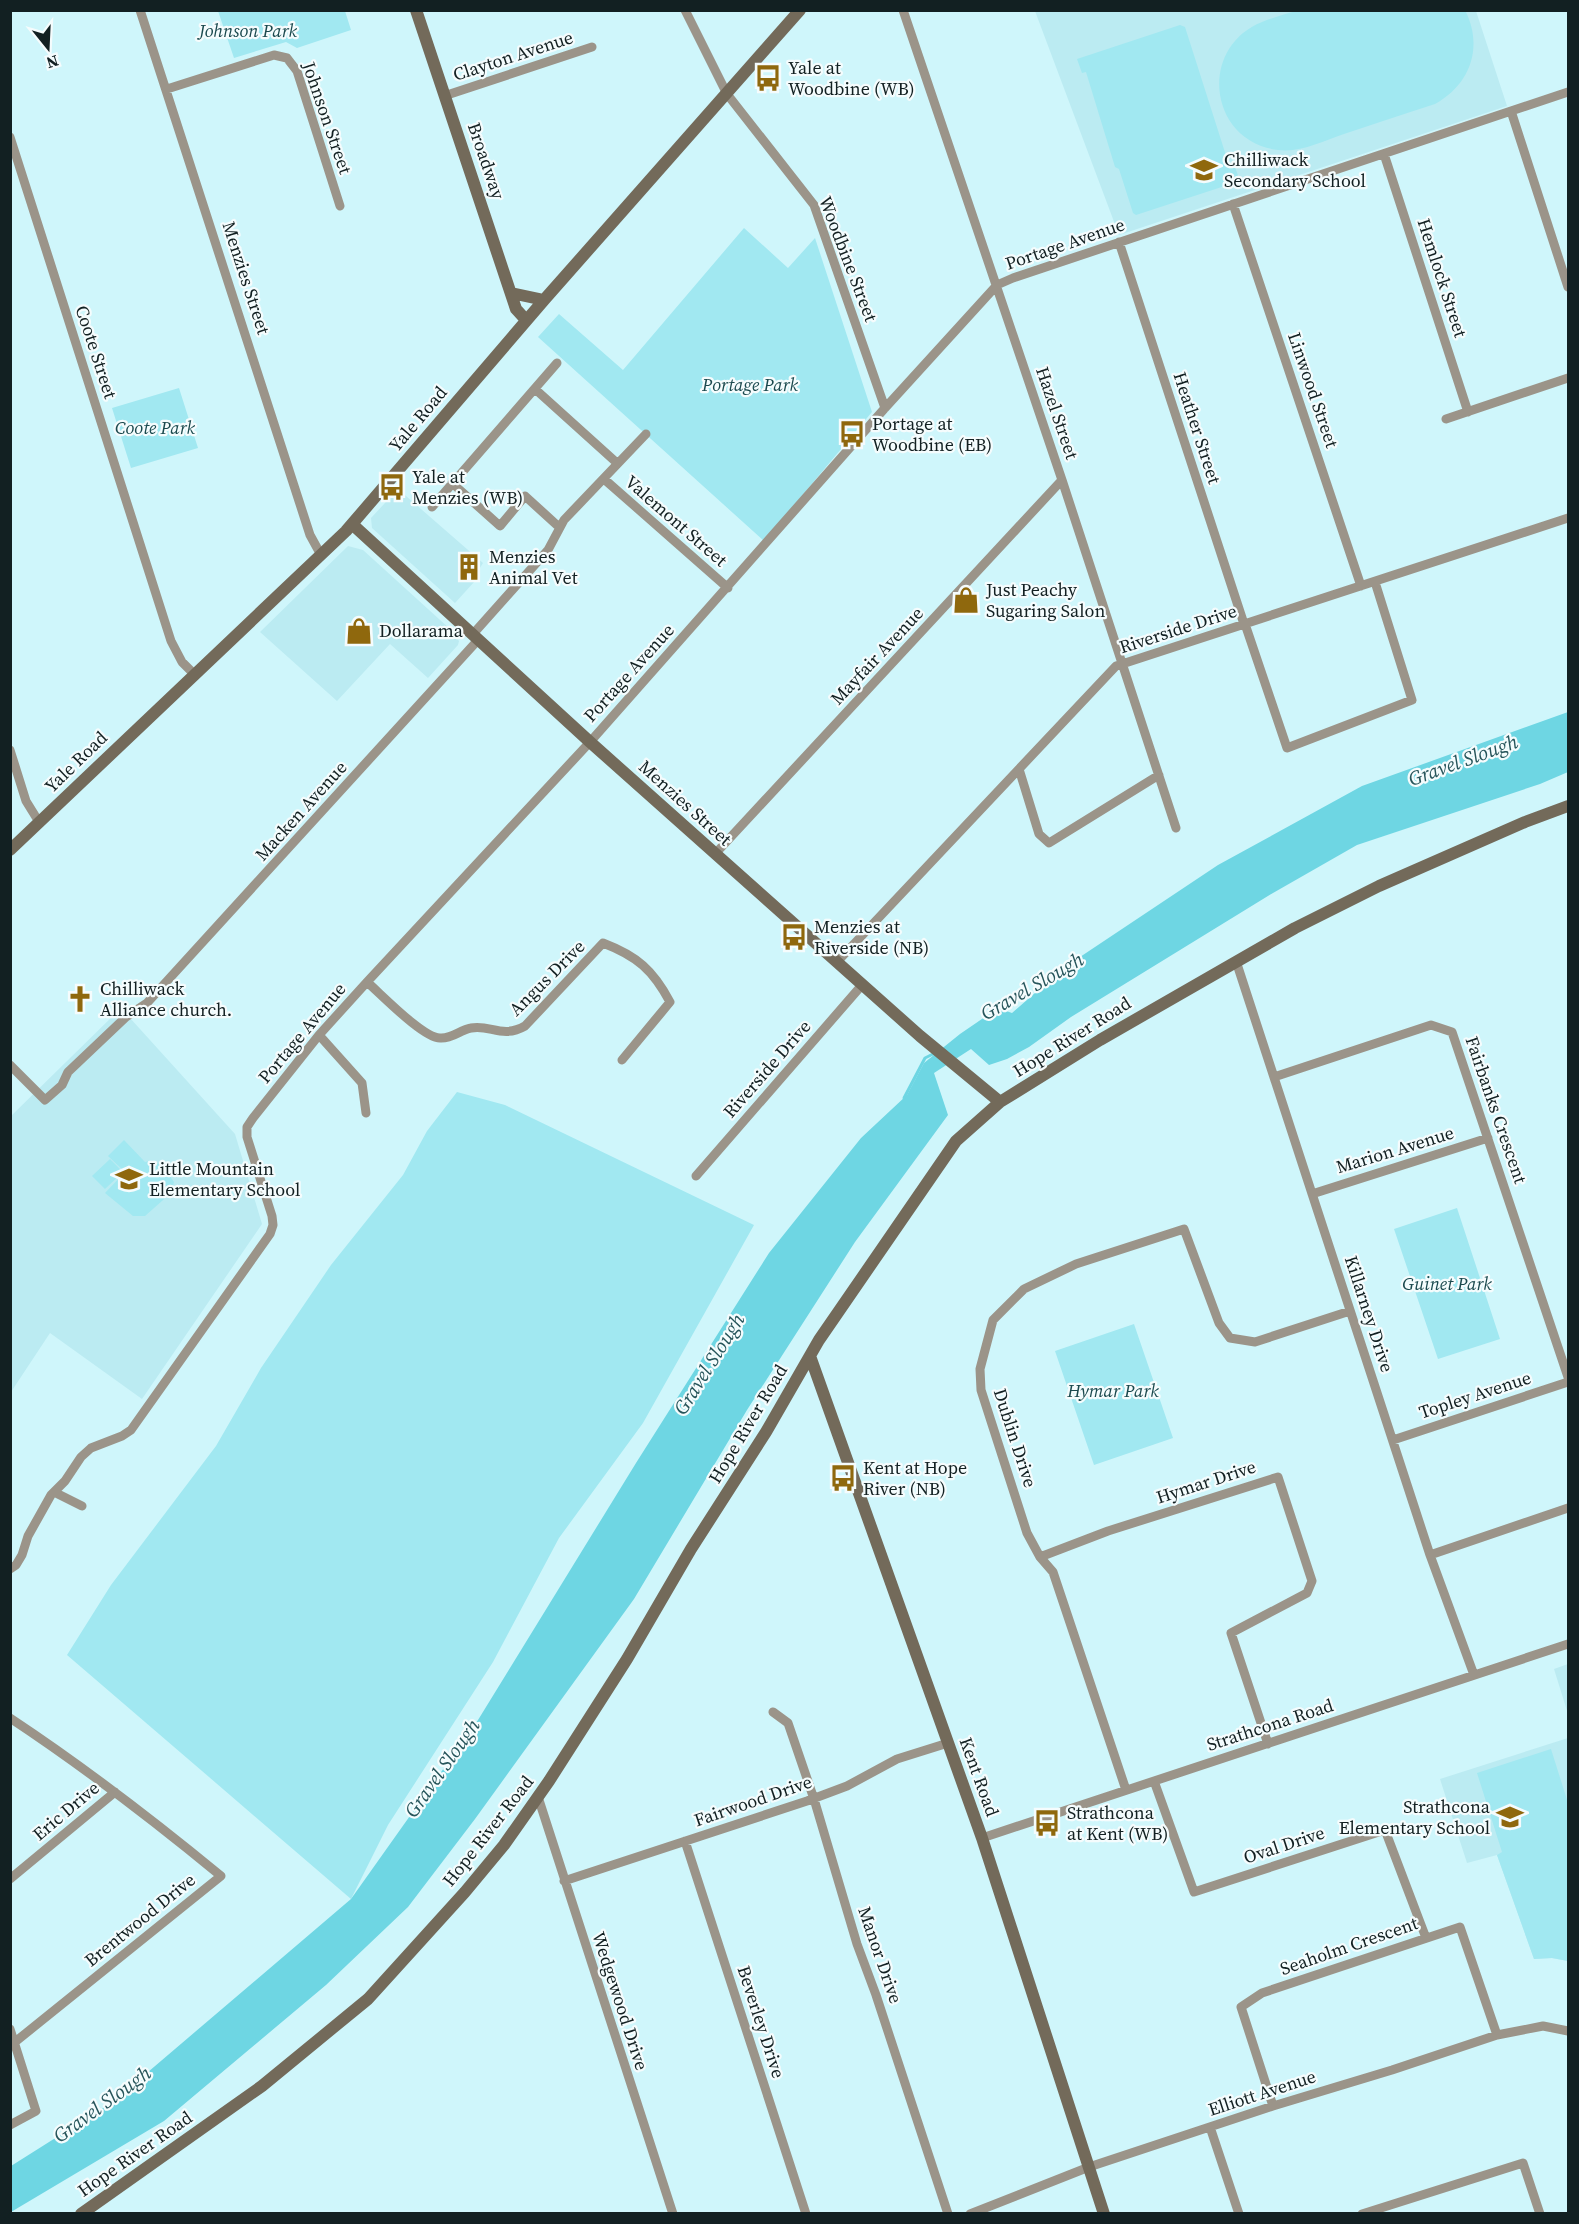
<svg xmlns="http://www.w3.org/2000/svg" width="1579" height="2224" font-family="'Source Serif 4',serif">
<style>
.built{fill:#bbebf2}
.green{fill:#a1e8f1}
.water{fill:#6ed6e3}
.lines{fill:none;stroke-linecap:round;stroke-linejoin:round}
.stream{stroke:#6ed6e3;stroke-width:3}
.street{stroke:#9b9489;stroke-width:9}
.secondary{stroke:#736a5a;stroke-width:12}
.labels{text-anchor:middle;stroke-width:4.5;stroke-linejoin:round;paint-order:stroke}
.park-label{font-size:18px;font-style:italic;fill:#1a494e;stroke:#f5fcfd}
.street-label{font-size:18px;fill:#122022;stroke:#f5fcfd}
.poi-label{font-size:18px;fill:#122022;stroke:#f5fcfd;text-anchor:start}
.water-label{font-size:20px;font-style:italic;fill:#27555b;stroke:#f5fcfd}
</style>
<rect width="100%" height="100%" fill="#cff6fb"/>
<path class="built" d="M1035,11H1476L1507,106L1119,235Z
M398,489L483,563L473,579L475,581L455,603L372,528L371,518Z
M348,546L363,550L450,629L459,641L458,645L428,678L390,644L337,701L260,632Z
M126,1005L130,1018L235,1134L262,1224L142,1399L50,1333L11,1392V1116L119,1010Z
M1568,1664V1714L1554,1669Z
M1568,1738V1961L1552,1958L1534,1959L1497,1855L1467,1863L1440,1779Z"/>
<path class="green" d="M1465,10C1484,47 1470,85 1435,104C1404,114 1374,124 1344,134C1323,141 1300,153 1278,150C1209,142 1197,48 1262,22C1273,18 1286,13 1297,11C1312,8 1331,10 1347,10C1386,10 1426,10 1465,10Z
M218,11H345L351,30L297,48L286,42L234,58Z
M1180,25L1185,27L1230,168L1235,167L1240,181L1136,215L1133,213L1119,169L1115,167L1086,72L1082,73L1077,59Z
M744,228L788,268L815,238L872,412L764,541L538,337L559,314L623,370Z
M179,388L198,448L131,468L112,408Z
M457,1092L505,1105L754,1225L643,1423L559,1538L493,1662L388,1825L351,1899L67,1655L111,1585L216,1446L261,1368L331,1265L403,1175L427,1131Z
M124,1140L145,1162C161,1159 166,1171 174,1182L171,1193L145,1216H133L105,1193L125,1172L108,1156Z
M110,1159L123,1172L105,1189L92,1176Z
M1457,1208L1500,1339L1438,1359L1394,1229Z
M1134,1324L1173,1438L1094,1465L1055,1351Z
M1551,1749L1568,1803V1961L1552,1958L1534,1959L1497,1855L1502,1852L1477,1773Z"/>
<path class="water" d="M1568,712V772L1540,784L1357,845L1273,893L1071,1017L1029,1047L1007,1059L989,1065L971,1049L934,1073L948,1115L855,1242L747,1410L634,1599L475,1819L408,1907L326,1985L164,2121L11,2212V2166L114,2101L351,1899L478,1720L636,1463L769,1253L861,1138L907,1095L924,1063L960,1034L998,1008L1012,1013L1065,967L1218,865L1362,786Z"/>
<g class="lines">
<path class="stream" d="M904,1098L925,1058L935,1053"/>
<path class="street" d="M140,10L310,535L321,555
M685,10L727,94L814,205L885,408
M903,10L1062,480L1176,828
M167,89L274,55L287,58L297,71L340,206
M444,96L592,47
M1511,111L1568,287
M10,137L171,641L182,662L194,674
M1384,154L1468,412
M1233,204L1361,586
M1119,242L1244,624
M535,389L617,463
M1446,419L1568,378
M604,479L728,588
M452,483L500,526L525,496L559,527
M432,507L557,363
M1245,624L1287,748L1412,700L1375,582
M473,634L548,550L564,520L646,434
M10,750L26,801L39,822
M1019,769L1039,834L1049,843L1159,775
M715,854L1062,480
M1236,961L1430,1555L1474,1675
M837,962L1116,666L1568,518
M367,982C381,994 423,1038 440,1038C452,1039 460,1030 471,1028C490,1024 502,1039 525,1026L603,943C637,956 653,970 670,1002L622,1060
M319,1035L362,1083L366,1113
M10,1065L45,1100L62,1085L68,1072L126,1017L147,1003L478,640
M1274,1077L1431,1025L1452,1032L1568,1377
M696,1176L862,985
M1312,1194L1488,1138
M1393,1440L1568,1382
M54,1492L82,1506
M1430,1555L1568,1508
M1040,1557L1108,1531L1278,1477L1312,1581L1307,1593L1231,1633L1268,1744
M10,1569L16,1565L22,1555L28,1536L51,1495L65,1481L81,1457L91,1448L122,1436L131,1430L270,1234L273,1225L272,1216L247,1137V1127L253,1118L319,1035L367,982L590,742L885,408L997,285L1013,278L1568,92
M773,1712L788,1723L814,1799L857,1944L876,1995L948,2214
M10,1718C84,1767 153,1820 221,1876L15,2042
M1154,1781L1194,1892L1385,1830L1426,1938
M1126,1790L1053,1572L1040,1557L1027,1533L981,1390L980,1369L993,1320L1024,1289L1076,1264L1184,1229L1219,1323L1230,1338L1255,1342L1350,1311
M538,1797L673,2214
M982,1838L1568,1644
M685,1841L806,2214
M10,1879L115,1792
M564,1881L807,1801L847,1786L897,1759L948,1743
M10,2029L36,2111L10,2125
M1273,2106L1241,2007L1262,1993L1460,1927L1497,2035
M1210,2127L1239,2214
M970,2214L1089,2167L1273,2106L1392,2070L1497,2035L1543,2026L1568,2031
M1362,2214L1523,2163L1540,2214"/>
<path class="secondary" d="M416,10L516,309L526,320
M511,293L544,300
M352,524L590,742L920,1036L1000,1102
M10,850L346,531L544,300L800,10
M810,1356L982,1838L1104,2214
M81,2214L262,2086L368,1999L465,1892L504,1845L549,1781L627,1659L691,1549L766,1432L819,1340L956,1141L1000,1102L1100,1040L1295,928L1379,886L1525,822L1568,806"/>
</g>
<defs>
<symbol id="bus-bare" viewBox="-9 -9 18 18"><path d="M-5-6H5V4H4V6H2V4H-2V6H-4V4H-5ZM-3.5-4V0h7V-4ZM-3.5 1.2v1.5H-2V1.2ZM2 1.2v1.5H3.5V1.2Z" fill="#8f680d" stroke="#f5fcfd" stroke-width="2.5" paint-order="stroke"/></symbol>
<symbol id="school-bare" viewBox="-9 -9 18 18"><path d="M0-5L7-2L0 1L-7-2ZM-4 1L0 2.5L4 1V4Q0 6-4 4Z" fill="#8f680d" stroke="#f5fcfd" stroke-width="2.5" paint-order="stroke"/></symbol>
<symbol id="building-bare" viewBox="-9 -9 18 18"><path d="M-4-6H4V6H1V3H-1V6H-4ZM-2.5-4.3h1.7v1.8h-1.7ZM.8-4.3h1.7v1.8H.8ZM-2.5-1h1.7V.8h-1.7ZM.8-1h1.7V.8H.8Z" fill="#8f680d" stroke="#f5fcfd" stroke-width="2.5" paint-order="stroke"/></symbol>
<symbol id="shop-bare" viewBox="-9 -9 18 18"><path d="M-5-2.5h2.3a2.7 3.5 0 0 1 5.4 0H5L5.5 6h-11ZM-1.5-2.5h3a1.5 2.3 0 0 0-3 0Z" fill="#8f680d" stroke="#f5fcfd" stroke-width="2.5" paint-order="stroke"/></symbol>
<symbol id="church-bare" viewBox="-9 -9 18 18"><path d="M-1.2-6h2.4v3.5h3.3v2.4h-3.3V6h-2.4V-.1h-3.3v-2.4h3.3Z" fill="#8f680d" stroke="#f5fcfd" stroke-width="2.5" paint-order="stroke"/></symbol>
</defs>
<g fill-rule="evenodd">
<use href="#bus-bare" x="749" y="59" width="38" height="38"/>
<use href="#school-bare" x="1185" y="151" width="38" height="38"/>
<use href="#bus-bare" x="833" y="415" width="38" height="38"/>
<use href="#bus-bare" x="373" y="468" width="38" height="38"/>
<use href="#building-bare" x="450" y="548" width="38" height="38"/>
<use href="#shop-bare" x="947" y="581" width="38" height="38"/>
<use href="#shop-bare" x="340" y="612" width="38" height="38"/>
<use href="#bus-bare" x="775" y="918" width="38" height="38"/>
<use href="#church-bare" x="61" y="980" width="38" height="38"/>
<use href="#school-bare" x="110" y="1160" width="38" height="38"/>
<use href="#bus-bare" x="824" y="1459" width="38" height="38"/>
<use href="#school-bare" x="1491" y="1798" width="38" height="38"/>
<use href="#bus-bare" x="1028" y="1804" width="38" height="38"/>
</g>
<g class="labels">
<g class="park-label">
<text x="248" y="37">Johnson Park</text>
<text x="750" y="391">Portage Park</text>
<text x="155" y="434">Coote Park</text>
<text x="1447" y="1290">Guinet Park</text>
<text x="1113" y="1397">Hymar Park</text>
</g>
<g class="street-label">
<text transform="translate(513 56) rotate(-18)" y="6">Clayton Avenue</text>
<text transform="translate(327 118) rotate(71)" y="6">Johnson Street</text>
<text transform="translate(486 161) rotate(71)" y="6">Broadway</text>
<text transform="translate(1065 244) rotate(-19)" y="6">Portage Avenue</text>
<text transform="translate(848 259) rotate(69)" y="6">Woodbine Street</text>
<text transform="translate(246 278) rotate(72)" y="6">Menzies Street</text>
<text transform="translate(1442 278) rotate(72)" y="6">Hemlock Street</text>
<text transform="translate(96 352) rotate(72)" y="6">Coote Street</text>
<text transform="translate(1313 390) rotate(71)" y="6">Linwood Street</text>
<text transform="translate(1057 413) rotate(71)" y="6">Hazel Street</text>
<text transform="translate(418 419) rotate(-50)" y="6">Yale Road</text>
<text transform="translate(1197 428) rotate(72)" y="6">Heather Street</text>
<text transform="translate(676 521) rotate(41)" y="6">Valemont Street</text>
<text transform="translate(1178 629) rotate(-18)" y="6">Riverside Drive</text>
<text transform="translate(877 656) rotate(-47)" y="6">Mayfair Avenue</text>
<text transform="translate(629 673) rotate(-48)" y="6">Portage Avenue</text>
<text transform="translate(76 762) rotate(-44)" y="6">Yale Road</text>
<text transform="translate(685 803) rotate(42)" y="6">Menzies Street</text>
<text transform="translate(301 811) rotate(-48)" y="6">Macken Avenue</text>
<text transform="translate(547 978) rotate(-45)" y="6">Angus Drive</text>
<text transform="translate(302 1033) rotate(-50)" y="6">Portage Avenue</text>
<text transform="translate(1072 1037) rotate(-32)" y="6">Hope River Road</text>
<text transform="translate(767 1069) rotate(-49)" y="6">Riverside Drive</text>
<text transform="translate(1496 1110) rotate(71)" y="6">Fairbanks Crescent</text>
<text transform="translate(1395 1150) rotate(-17)" y="6">Marion Avenue</text>
<text transform="translate(1369 1314) rotate(72)" y="6">Killarney Drive</text>
<text transform="translate(1475 1395) rotate(-18)" y="6">Topley Avenue</text>
<text transform="translate(748 1424) rotate(-59)" y="6">Hope River Road</text>
<text transform="translate(1015 1438) rotate(72)" y="6">Dublin Drive</text>
<text transform="translate(1206 1482) rotate(-18)" y="6">Hymar Drive</text>
<text transform="translate(1270 1725) rotate(-18)" y="6">Strathcona Road</text>
<text transform="translate(979 1777) rotate(70)" y="6">Kent Road</text>
<text transform="translate(753 1801) rotate(-19)" y="6">Fairwood Drive</text>
<text transform="translate(66 1811) rotate(-40)" y="6">Eric Drive</text>
<text transform="translate(488 1831) rotate(-52)" y="6">Hope River Road</text>
<text transform="translate(1284 1845) rotate(-18)" y="6">Oval Drive</text>
<text transform="translate(140 1920) rotate(-39)" y="6">Brentwood Drive</text>
<text transform="translate(1349 1946) rotate(-19)" y="6">Seaholm Crescent</text>
<text transform="translate(880 1955) rotate(71)" y="6">Manor Drive</text>
<text transform="translate(620 2001) rotate(72)" y="6">Wedgewood Drive</text>
<text transform="translate(761 2022) rotate(72)" y="6">Beverley Drive</text>
<text transform="translate(1262 2093) rotate(-18)" y="6">Elliott Avenue</text>
<text transform="translate(135 2154) rotate(-35)" y="6">Hope River Road</text>
</g>
<g class="poi-label">
<text x="788" y="74">Yale at<tspan x="788" dy="21">Woodbine (WB)</tspan></text>
<text x="1224" y="166">Chilliwack<tspan x="1224" dy="21">Secondary School</tspan></text>
<text x="872" y="430">Portage at<tspan x="872" dy="21">Woodbine (EB)</tspan></text>
<text x="412" y="483">Yale at<tspan x="412" dy="21">Menzies (WB)</tspan></text>
<text x="489" y="563">Menzies<tspan x="489" dy="21">Animal Vet</tspan></text>
<text x="986" y="596">Just Peachy<tspan x="986" dy="21">Sugaring Salon</tspan></text>
<text x="379" y="637">Dollarama</text>
<text x="814" y="933">Menzies at<tspan x="814" dy="21">Riverside (NB)</tspan></text>
<text x="100" y="995">Chilliwack<tspan x="100" dy="21">Alliance church.</tspan></text>
<text x="149" y="1175">Little Mountain<tspan x="149" dy="21">Elementary School</tspan></text>
<text x="863" y="1474">Kent at Hope<tspan x="863" dy="21">River (NB)</tspan></text>
<text x="1490" y="1813" text-anchor="end">Strathcona<tspan x="1490" dy="21">Elementary School</tspan></text>
<text x="1067" y="1819">Strathcona<tspan x="1067" dy="21">at Kent (WB)</tspan></text>
</g>
<g class="water-label">
<text transform="translate(1463 760) rotate(-20)" y="7">Gravel Slough</text>
<text transform="translate(1032 986) rotate(-30)" y="7">Gravel Slough</text>
<text transform="translate(709 1364) rotate(-58)" y="7">Gravel Slough</text>
<text transform="translate(442 1768) rotate(-55)" y="7">Gravel Slough</text>
<text transform="translate(102 2104) rotate(-36)" y="7">Gravel Slough</text>
</g>
</g>
<rect width="1579" height="2224" fill="none" stroke="#122022" stroke-width="24"/>
<g transform="translate(48 48) rotate(162)" stroke="#f5fcfd" stroke-width="4.5" paint-order="stroke">
<path d="M0-4.5L10 22L0 15L-10 22Z" fill="#122022"/>
<text y="-9" font-size="16" font-weight="bold" text-anchor="middle" fill="#122022">N</text>
</g>
</svg>
